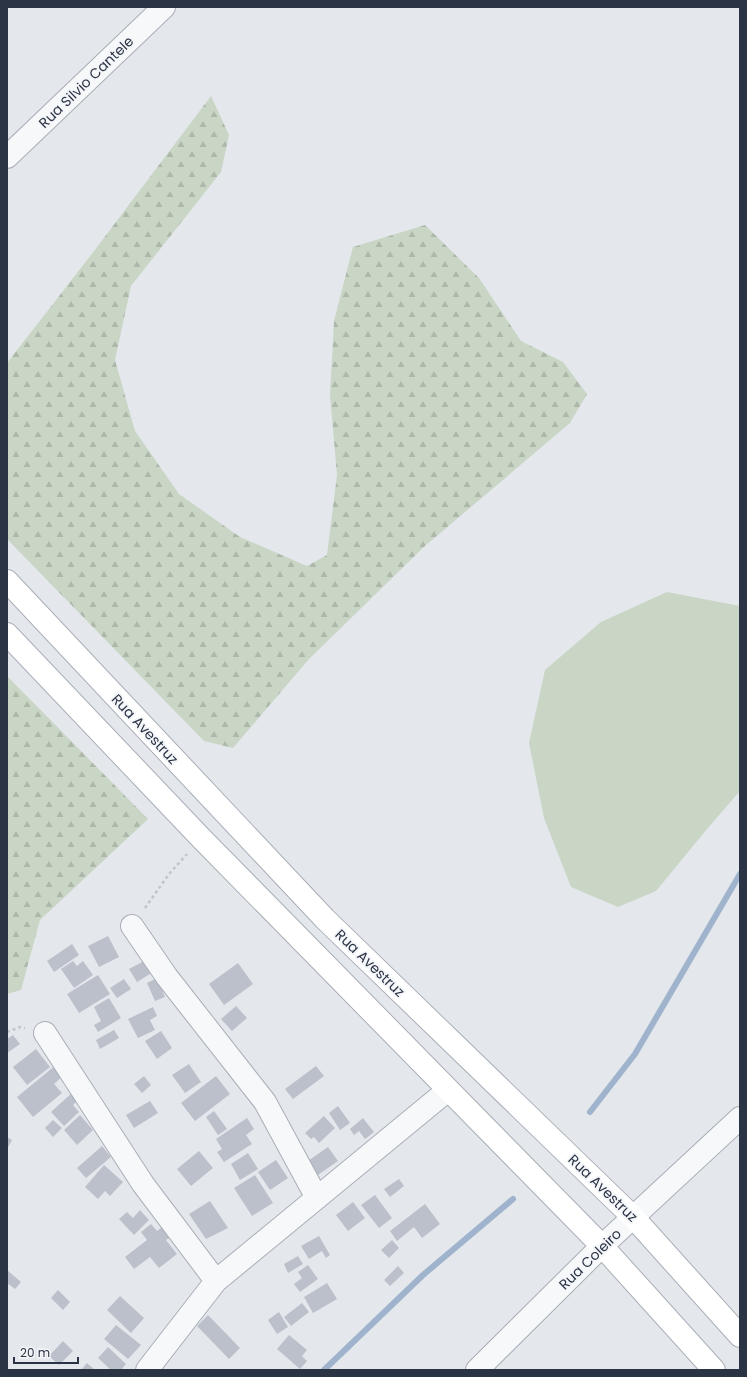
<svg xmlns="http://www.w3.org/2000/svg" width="747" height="1377" font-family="Poppins,sans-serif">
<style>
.green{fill:#c9d6c5}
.forest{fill:url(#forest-firs)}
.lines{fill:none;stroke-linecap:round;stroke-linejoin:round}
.stream{stroke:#9fb4cc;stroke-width:6}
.building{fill:#bbc0ca}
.minor-casing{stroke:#a9aeb7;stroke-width:24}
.secondary-casing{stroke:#a9aeb7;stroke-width:24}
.path{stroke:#c2c5cb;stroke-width:2.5;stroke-dasharray:3 3;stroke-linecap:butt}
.minor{stroke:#f7f8fa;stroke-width:22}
.secondary{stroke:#fff;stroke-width:22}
.labels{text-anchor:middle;stroke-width:4;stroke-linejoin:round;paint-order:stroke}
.street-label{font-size:14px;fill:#2b3445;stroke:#f4f6f9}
</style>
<defs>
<pattern id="forest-firs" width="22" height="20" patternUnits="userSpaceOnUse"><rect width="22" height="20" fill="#c9d6c5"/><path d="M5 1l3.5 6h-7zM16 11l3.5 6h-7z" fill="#adb8ab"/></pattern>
</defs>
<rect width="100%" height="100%" fill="#e4e7ec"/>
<path class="green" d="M667,592L740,606V791L707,829L656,891L618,907L571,887L544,818L529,743L545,670L601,622Z"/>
<path class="forest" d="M211,96L229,135L221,172L131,286L115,360L135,431L179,494L240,537L307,566L327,555L337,475L330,395L334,321L353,247L425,225L479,278L521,341L563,362L587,394L570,423L425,546L309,659L233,748L204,741L7,539V363L91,255Z
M7,676L148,819L40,920L21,990L7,994Z"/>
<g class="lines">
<path class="stream" d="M590,1112L635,1054L740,874
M324,1370L423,1275L513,1199"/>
</g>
<path class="building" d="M108,936L119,957L99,967L88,946Z
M72,944L79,955L54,972L47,961Z
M146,960L153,972L137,982L129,969Z
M73,961L77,966L83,961L93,975L74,988L61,969Z
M238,963L253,984L224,1005L209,984Z
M98,975L110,994L79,1013L67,994Z
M157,978L165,997L155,1001L147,983Z
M124,979L131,989L117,998L110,988Z
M109,998L121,1018L98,1032L94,1025L101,1021L94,1007Z
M236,1006L247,1018L232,1031L221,1019Z
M153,1007L157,1016L150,1020L155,1030L138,1038L128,1019Z
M114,1030L119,1038L100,1049L96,1040Z
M161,1031L172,1048L157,1059L145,1041Z
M13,1035L20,1044L7,1053V1039Z
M36,1049L50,1067L27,1085L13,1067Z
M189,1064L201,1082L185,1093L172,1075Z
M56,1065L64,1075L54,1084L62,1093L33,1117L17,1097Z
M316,1066L324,1076L293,1099L285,1089Z
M144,1076L151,1085L142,1093L134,1084Z
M216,1076L230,1094L195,1121L181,1103Z
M73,1092L79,1099L73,1105L79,1112L64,1126L51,1112Z
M150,1101L158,1113L134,1128L126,1115Z
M338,1106L350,1123L340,1130L329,1113Z
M214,1111L227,1129L218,1135L206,1117Z
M80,1115L93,1130L77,1145L64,1130Z
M324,1116L335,1128L319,1143L314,1137L311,1139L305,1133Z
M247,1118L254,1129L246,1135L252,1144L224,1162L217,1152L222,1149L216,1139Z
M363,1118L374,1132L365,1139L359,1131L354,1135L350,1129Z
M53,1120L62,1128L53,1137L45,1128Z
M7,1137L12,1140L7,1149Z
M102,1146L111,1157L86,1178L77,1168Z
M328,1147L338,1161L315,1177L305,1163Z
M199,1151L213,1168L191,1186L177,1169Z
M248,1153L258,1169L240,1180L231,1164Z
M276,1160L288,1178L270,1190L258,1172Z
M104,1165L123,1182L110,1196L105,1191L98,1199L85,1187Z
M255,1175L273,1203L252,1216L234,1188Z
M399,1179L404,1186L390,1197L384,1189Z
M375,1195L392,1218L379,1228L361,1205Z
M210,1201L228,1228L206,1239L189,1214Z
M353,1202L365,1218L348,1231L336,1215Z
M425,1204L440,1224L422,1238L414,1227L397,1241L390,1231Z
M140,1210L149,1220L134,1235L119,1219L127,1212L133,1218Z
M151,1224L157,1231L165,1225L173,1235L166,1240L177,1254L159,1268L150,1257L134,1269L125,1257L147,1240L141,1232Z
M319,1236L330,1255L326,1258L322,1251L309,1259L301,1246Z
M392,1240L399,1248L389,1258L381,1250Z
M298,1256L303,1264L288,1273L284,1264Z
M308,1265L318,1279L300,1292L294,1284L302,1278L298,1272Z
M398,1266L404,1273L390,1286L384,1280Z
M7,1270L21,1282L15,1289L7,1283Z
M327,1283L337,1299L313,1313L304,1297Z
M58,1290L70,1302L63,1310L51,1298Z
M120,1296L144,1318L131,1333L107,1310Z
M302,1303L309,1312L291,1326L284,1317Z
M279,1312L288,1327L277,1334L268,1320Z
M208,1315L240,1348L229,1359L197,1326Z
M116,1325L141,1345L128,1359L104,1339Z
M289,1335L307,1350L302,1356L307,1361L300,1369L277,1349Z
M63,1341L73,1351L59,1365L49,1356Z
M108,1347L126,1364L121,1370H111L98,1358Z
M87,1363L95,1370H81Z"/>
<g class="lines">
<defs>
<path id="minor" d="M7,157L164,7
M132,926L167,977L265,1102L317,1198
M45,1033L143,1184L216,1281
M147,1370L216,1281L448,1090
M477,1370L602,1246L740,1118"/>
<path id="secondary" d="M7,581L325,919L634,1218L740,1336
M7,634L201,838L602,1246L714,1370"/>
</defs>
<use href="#minor" class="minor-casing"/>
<use href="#secondary" class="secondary-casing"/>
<path class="path" d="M145,908L169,874L187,854
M7,1032L20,1027L25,1028"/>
<use href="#minor" class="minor"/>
<use href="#secondary" class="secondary"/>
</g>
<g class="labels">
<g class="street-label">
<text transform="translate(86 82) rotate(-44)" y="5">Rua Silvio Cantele</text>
<text transform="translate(145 729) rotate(47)" y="5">Rua Avestruz</text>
<text transform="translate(370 963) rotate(44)" y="5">Rua Avestruz</text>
<text transform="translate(603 1188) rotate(44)" y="5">Rua Avestruz</text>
<text transform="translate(590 1259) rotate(-44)" y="5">Rua Coleiro</text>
</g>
</g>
<rect width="747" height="1377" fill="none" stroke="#2b3445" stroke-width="16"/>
<path d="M14 1357v6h64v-6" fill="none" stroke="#2b3445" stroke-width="2"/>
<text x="20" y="1357" font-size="12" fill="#2b3445" stroke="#f4f6f9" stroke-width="3" paint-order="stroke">20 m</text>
</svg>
